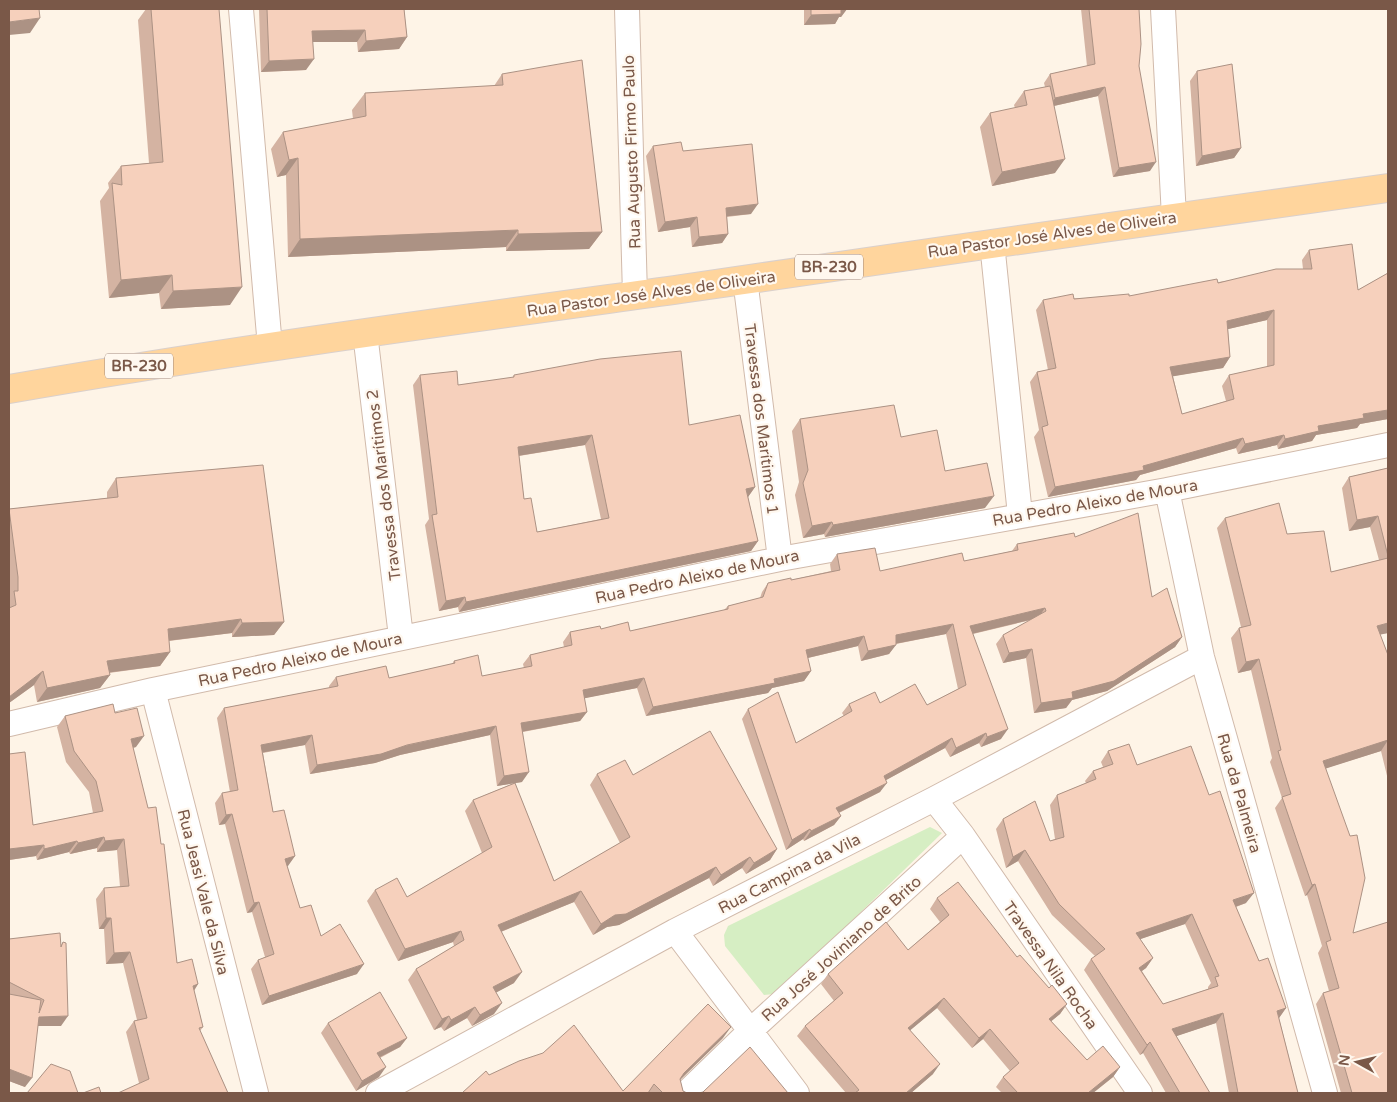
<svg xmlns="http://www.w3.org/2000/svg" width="1397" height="1102" font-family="'Varela Round',sans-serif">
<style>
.green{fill:#d6eec3}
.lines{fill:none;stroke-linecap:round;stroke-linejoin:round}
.minor-casing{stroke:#d1baab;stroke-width:26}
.primary-casing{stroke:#dad0cc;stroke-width:30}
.minor{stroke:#fff;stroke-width:24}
.primary{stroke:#ffd59d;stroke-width:28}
.wall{fill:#d4b3a2;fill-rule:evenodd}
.shaded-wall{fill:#ac9284}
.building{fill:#f6d0bc;stroke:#ac9284;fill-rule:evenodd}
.labels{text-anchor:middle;stroke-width:4.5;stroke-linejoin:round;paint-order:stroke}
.shield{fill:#fff8ef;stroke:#a2887a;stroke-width:1}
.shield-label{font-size:15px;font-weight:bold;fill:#7a5848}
.street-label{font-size:16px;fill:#7a5848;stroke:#fff8ef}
</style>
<rect width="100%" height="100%" fill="#fef4e7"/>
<path class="green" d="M930,827L942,833L784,987L774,994L764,995L725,946L724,935L728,926Z"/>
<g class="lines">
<defs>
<path id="minor" d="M241,9L270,347
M627,9L635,295
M1163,9L1174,217
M992,243L1020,515
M745,279L780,559
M365,333L401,637
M1167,490L1202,657L1325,1093
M153,690L256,1093
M9,724L153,690L780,559L1167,490L1388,445
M963,836L1140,1093
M675,931L797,1093
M378,1093L675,931L934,799L1202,657
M686,1093L750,1031L963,836L934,799"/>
<path id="primary" d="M9,389C232,350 457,320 681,289C917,255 1152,220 1388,188"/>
</defs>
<use href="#minor" class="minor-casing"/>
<use href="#primary" class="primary-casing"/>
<use href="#minor" class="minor"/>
<use href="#primary" class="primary"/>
</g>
<path class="wall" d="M146,9H219L230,305L161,309L159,293L109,298L100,201L109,188L108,183L121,166L149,163L138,20Z
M259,9H404L407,37L399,49L358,52L357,42H313L306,70L261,72Z
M804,9H847L841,17H839L835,24L804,25Z
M1081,9H1139V66L1150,171L1113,177L1098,96L1054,106L1055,173L992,186L980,127L990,113L1015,108L1014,105L1024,91L1045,87L1044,83L1050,74L1087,66Z
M1197,71L1241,148L1234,158L1196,166L1190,81Z
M502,74L602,232L589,249L506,251V247L288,257L286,175L277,177L271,149L283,132L353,119L352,110L365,93L494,86Z
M653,146L683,151L751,214L727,217L728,234L722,243L692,247L690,227L658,232L646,156Z
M1309,250L1358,290L1388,273V419L1360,424L1357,428L1316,435L1312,441L1278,449L1277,445L1238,454L1236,448L1140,475L1136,480L1048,497L1034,437L1039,430L1030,382L1037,372L1048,370L1036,310L1043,300L1129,296L1303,269L1302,260ZM1267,320V367L1229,375L1222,386L1226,401L1182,414L1173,376L1223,368L1230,357L1228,329Z
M420,375L458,385L512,378L514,375L689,425L755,487L748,497L758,541L751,551L459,612L458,607L439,611L425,525L429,519L413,385ZM585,445L601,519L537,532L524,499L519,456Z
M800,419L901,437L945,471L985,508L825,537L824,534L803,538L795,495L799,482L792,431Z
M1388,468V633L1380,634L1388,655V780L1381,751L1326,768L1353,933L1388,1093H1341L1316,1004L1323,993L1329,991L1318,953L1322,946L1307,895L1305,896L1275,808L1282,798L1270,762L1272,758L1251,670L1238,673L1231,638L1239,628L1241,627L1217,528L1225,518L1287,534L1331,572L1379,560L1370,527L1349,531L1342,488L1349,477Z
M116,478L284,622L274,635L232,637V633L169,641L170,652L160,666L109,673L110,675L100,688L37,702L34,685L9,703V509L107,498V492Z
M1075,537L1152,597L1182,637L1175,647L1107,691L1072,700L1066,708L1034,713L1026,658L1003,663L996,644L1003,635L1031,620L973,634L1001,739L981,747L979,743L950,757L945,748L886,780L880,792L839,813L841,816L834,825L804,841L803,839L786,850L742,719L748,709L796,743L844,716L842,713L849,704L880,703L927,705L958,689L946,634L896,644L889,654L861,661L858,646L808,658L811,671L804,681L772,688L768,693L646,716L637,688L584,698L587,712L580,721L523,732L522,782L515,783L554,881L620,843L590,785L597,774L633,775L777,849L770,860L746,874L742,868L713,886L709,878L619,925L607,927L593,935L574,902L501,932L514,983L496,992L494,1014L472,1026L467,1018L444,1031L441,1027L434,1030L408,980L416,969L454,946L453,942L398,961L367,901L375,890L407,897L482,853L465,811L473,800L514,783L497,786L490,735L400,755L375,763L310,774L305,745L263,753L273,812L295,856L287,866L300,908L321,936L357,974L262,1005L251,969L258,960L265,957L252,912L247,913L225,824L219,825L215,803L222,793L230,792L217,718L224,708L329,688V686L336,677L389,678L452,664L454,661L482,676L524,668L523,664L530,655L564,647L563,642L570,632L601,629L630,631L724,610L728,606L760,598L762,592L768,583L791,580L831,571L830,564L837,554L880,571L964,561L1012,551L1017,544Z
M115,713L136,747L133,748L177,963L198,984L194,991L203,1027L200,1031L228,1093L139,1083L126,1032L134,1021L137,1020L123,963L106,964L104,929H99L96,899L104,888L120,887L117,850L97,852V848L70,854L69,852L37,860L36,856L9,860V754L33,825L93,813L89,792L66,762L57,727L65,716Z
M1108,751L1137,765L1246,903L1236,907L1259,961L1286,1008L1279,1018L1298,1093H1229L1216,1023L1176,1036L1210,1093H1166L1143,1053L1140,1055L1084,970L1091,959L1095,956L1052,915L1018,861L1006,868L996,829L1003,819L1050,841L1055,839L1050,805L1057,795L1086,783L1085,781L1093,771L1103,767L1101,762ZM1185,924L1211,983L1208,987V989L1163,1004L1142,971L1146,968L1153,958L1140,939Z
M937,898L1017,957L1049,988L1067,1004L1060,1014L1051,1021L1087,1060L1120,1067L1113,1077L1093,1093H1002L996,1087L1003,1077L1010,1071L983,1039L972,1048L937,1008L910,1030L933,1074L911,1093H846L797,1036L805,1026L834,1001L821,984L828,974L908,950L940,922L930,909Z
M9,939L61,945L63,942L61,1026H38L25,1087L9,1081Z
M328,1023L407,1038L400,1047L380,1058L379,1077L356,1091L321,1033Z
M723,1038L680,1079L683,1091L687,1093H462L489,1075L623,1091Z"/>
<path class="shaded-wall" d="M840,9H847L841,17H839L835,24L804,25L811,15Z
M40,18L30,33L9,35V22Z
M365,30L357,42H304L312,31Z
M407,37L399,49L358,52L366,41Z
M314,59L306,70L261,72L269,61Z
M1105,87L1098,96L1049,107L1055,98Z
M1241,148L1234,158L1196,166L1202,156Z
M298,158L286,175L277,177L289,160Z
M1065,159L1055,173L992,186L1002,172Z
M1156,162L1150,171L1113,177L1119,168Z
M758,204L751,214L719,217L726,208Z
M697,217L690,227L658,232L665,222Z
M518,230L506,247L288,257L300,239Z
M602,232L589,249L506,251L518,234Z
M728,234L722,243L692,247L699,237Z
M172,275L159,293L109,298L121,280Z
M242,287L230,305L161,309L173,291Z
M1274,310L1267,320L1220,331L1227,321Z
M1230,357L1223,368L1163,378L1170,367Z
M1388,410V419L1360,424L1357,428L1316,435L1312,441L1278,449L1285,439L1318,426L1363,414Z
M592,435L585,445L511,457L518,447Z
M1284,435L1277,445L1238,454L1245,444Z
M1243,438L1236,448L1140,475L1136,480L1048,497L1055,487L1143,466Z
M755,487L748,497L746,489Z
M994,496L985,508L825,537L833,525Z
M1378,516L1370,527L1349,531L1357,520Z
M832,522L824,534L803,538L812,526Z
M758,541L751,551L459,612L466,602Z
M465,597L458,607L439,611L446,601Z
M1045,608L1038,618L963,636L970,626Z
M241,619L232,633L158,642L168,629Z
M284,622L274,635L232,637L242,623Z
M1388,623V633L1369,637L1377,626Z
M953,624L946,634L889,645L896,635Z
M864,636L858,646L799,660L806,650Z
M1182,637L1175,647L1107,691L1072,700L1066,708L1034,713L1041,703L1072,692Z
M896,645L889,654L861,661L868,651Z
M1032,649L1026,658L1003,663L1009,653Z
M170,652L160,666L97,674L107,661Z
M1259,659L1251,670L1238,673L1246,662Z
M43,671L34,685L9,703V697Z
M811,671L804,681L772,688L768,693L646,716L653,707Z
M110,675L100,688L37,702L47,688Z
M644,678L637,688L576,700L583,690Z
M587,712L580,721L515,733L521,723Z
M496,726L490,735L400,755L375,763L310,774L317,765Z
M1008,729L1001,739L981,747L987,737Z
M986,733L979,743L950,757L956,748Z
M312,735L305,745L254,754L261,745Z
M144,736L136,747L123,750L131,739Z
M952,738L945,748L877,785L884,776Z
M1388,740L1381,751L1315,772L1323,761Z
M529,772L522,782L497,786L504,776Z
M887,783L880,792L830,817L836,808Z
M232,814L225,824L219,825L226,815Z
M841,816L834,825L804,841L811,831Z
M810,829L803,839L786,850L792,840Z
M104,837L97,848L70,854L78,843Z
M124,839L117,850L97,852L105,841Z
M77,841L69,852L37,860L44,849Z
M44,845L36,856L9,860V849Z
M777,849L770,860L746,874L754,863Z
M1025,850L1018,861L1006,868L1013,857Z
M295,856L288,866L278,868L285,859Z
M750,857L742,868L713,886L721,875Z
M716,867L709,878L619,925L607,927L593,935L601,924L615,915Z
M1315,884L1307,895L1305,896L1312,885Z
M581,891L574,902L490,936L498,925Z
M1254,893L1246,903L1226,910L1233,900Z
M259,902L252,912L247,913L254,903Z
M1192,914L1185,924L1129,943L1136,933Z
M106,918H111L104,929H99Z
M461,931L453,942L398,961L405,949Z
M130,952L123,963L106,964L114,953Z
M1153,958L1146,968L1132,978L1139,968Z
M364,964L357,974L262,1005L269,996Z
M522,972L514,983L486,998L493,987Z
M198,984L191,995L193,986Z
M944,998L937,1008L901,1038L908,1028Z
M502,1003L494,1014L472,1026L480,1015Z
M1067,1004L1060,1014L1042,1029L1049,1019Z
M475,1007L467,1018L444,1031L451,1020Z
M1286,1008L1279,1018L1277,1011Z
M1223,1013L1216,1023L1165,1040L1172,1029Z
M68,1016L61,1026H32L39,1017Z
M449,1016L441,1027L434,1030L442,1019Z
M731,1027L723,1038L676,1084L684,1073Z
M990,1029L983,1039L972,1048L979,1038Z
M407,1038L400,1047L370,1062L377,1053Z
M1150,1042L1143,1053L1140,1055L1147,1045Z
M940,1064L933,1074L911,1093H906Z
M386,1067L379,1077L356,1091L362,1081Z
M1120,1067L1113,1077L1093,1093H1088Z
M9,1069L32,1078L25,1087L9,1081Z"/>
<path class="building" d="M9,9H39L40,18L9,22Z
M151,9H219L242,287L173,291L172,275L121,280L112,183L122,185L121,166L163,162Z
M267,9H404L407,37L366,41L365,30L312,31L314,59L269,61Z
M811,9H841V14L811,15Z
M1089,9H1139L1141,44L1139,66L1156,162L1119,168L1105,87L1055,98L1050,74L1095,64Z
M582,60L602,232L518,234V230L300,239L298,158L289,160L283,132L366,116L365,93L503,85L502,74Z
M1232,64L1241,148L1202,156L1197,71Z
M1050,86L1065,159L1002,172L990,113L1027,105L1024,91Z
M681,142L683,151L752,144L758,204L726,208L728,234L699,237L697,217L665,222L653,146Z
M1352,244L1358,290L1388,273V410L1363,414L1364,418L1318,426L1319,431L1285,439L1284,435L1245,444L1243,438L1143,466L1144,470L1055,487L1042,427L1048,425L1037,372L1056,368L1043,300L1073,294L1074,299L1129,294V296L1217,279L1218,283L1276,269H1312L1309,250ZM1274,310V365L1229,375L1234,399L1182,414L1170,367L1230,357L1227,321Z
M681,351L689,425L740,415L755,487L746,489L758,541L466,602L465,597L446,601L432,515L437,514L420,375L457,371L458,385L514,377V375L600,359ZM592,435L609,518L537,532L531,498L524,499L518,447Z
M894,405L901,437L937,430L945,471L987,463L994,496L833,525L832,522L812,526L803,483L808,470L800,419Z
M263,465L284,622L242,623L241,619L168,629L170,652L107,661L110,675L47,688L43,671L9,697V608L16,605L14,591H18V577L9,509L118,497L116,478Z
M1388,468V556L1378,516L1357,520L1349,477Z
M1279,503L1287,534L1324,531L1331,572L1388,558V623L1377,626L1388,655V740L1323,761L1350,836L1357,835L1365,878L1353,933L1388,922V1093H1352L1323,993L1339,988L1326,942L1331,940L1315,884L1312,885L1282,797L1291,794L1278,751L1281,750L1259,659L1246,662L1239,628L1251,625L1225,518Z
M1138,513L1152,597L1167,588L1182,637L1114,681L1072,692L1073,698L1041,703L1032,649L1009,653L1003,635L1046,611L1045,608L970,626L1008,729L987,737L986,733L956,748L952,738L884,776L887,783L836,808L841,816L811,831L810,829L792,840L748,709L778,692L796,743L852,711L849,704L875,692L880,703L915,684L927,705L966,685L953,624L896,635V645L868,651L864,636L806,650L811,671L774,679L775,683L653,707L644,678L583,690L587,712L521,723L529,772L504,776L496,726L407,745L381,754L317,765L312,735L261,745L273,812L284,810L295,856L285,859L300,908L311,905L321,936L340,924L364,964L269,996L258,960L274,954L259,902L254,903L232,814L226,815L222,793L238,790L224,708L338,686L336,677L386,666L389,678L455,663L454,661L478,655L482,676L532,666L530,655L572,645L570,632L600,626L601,629L628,622L630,631L728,609V606L763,597L768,583L791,578V580L840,570L837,554L875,548L880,571L962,553L964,561L1018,550L1017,544L1074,533L1075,537Z
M113,704L115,713L137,708L144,736L131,739L148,808L156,807L161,844H164L177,963L192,959L198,984L193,986L203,1027L199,1028L228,1093H118L149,1079L134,1021L147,1018L130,952L114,953L111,918H106L104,888L129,886L124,839L105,841L104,837L78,843L77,841L44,849V845L9,849V754L25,752L33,825L103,811L96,781L74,751L65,716Z
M710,731L777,849L754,863L750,857L721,875L716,867L626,914L615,915L601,924L581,891L498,925L522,972L493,987L502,1003L480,1015L475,1007L451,1020L449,1016L442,1019L416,969L464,940L461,931L405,949L375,890L397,878L407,897L492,847L473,800L515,783L554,881L630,837L597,774L625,760L633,775Z
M1129,744L1137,765L1191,746L1209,795L1220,791L1254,893L1233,900L1259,961L1268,958L1286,1008L1277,1011L1298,1093H1238L1223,1013L1172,1029L1210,1093H1180L1150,1042L1147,1045L1091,959L1105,949L1059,904L1025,850L1013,857L1003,819L1035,801L1050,841L1064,837L1057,795L1096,779L1093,771L1113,764L1108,751ZM1192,914L1219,976L1215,977L1218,986L1163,1004L1139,968L1153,958L1136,933Z
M958,882L1017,957L1020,955L1049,988L1052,985L1067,1004L1049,1019L1087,1060L1103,1046L1120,1067L1088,1093H1018L1003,1077L1019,1063L990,1029L979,1038L944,998L908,1028L940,1064L906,1093H855L859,1090L805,1026L843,993L828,974L886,922L908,950L949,915L937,898Z
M60,933L61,947L63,942L66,943L68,1016L39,1017L32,1078L9,1069V994L41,1000L39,1013L44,1000L9,982V939Z
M380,992L407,1038L377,1053L386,1067L362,1081L328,1023Z
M708,1004L731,1027L684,1073L680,1079L683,1091L687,1093H663L654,1084L648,1093H462L486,1071L489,1075L519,1061L543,1053L574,1025L623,1091Z
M750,1047L788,1093H699L703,1092Z
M51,1064L70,1071L78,1093H27Z
M99,1087L101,1093H83Z"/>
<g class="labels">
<g class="shield">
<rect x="795" y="254.5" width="68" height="25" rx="4"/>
<rect x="105" y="353.5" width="68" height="25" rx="4"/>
</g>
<g class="shield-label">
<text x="829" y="272">BR-230</text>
<text x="139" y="371">BR-230</text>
</g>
<g class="street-label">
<text transform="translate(631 152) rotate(-92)" y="6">Rua Augusto Firmo Paulo</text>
<text transform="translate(1052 234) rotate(-8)" y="6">Rua Pastor José Alves de Oliveira</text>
<text transform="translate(651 293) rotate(-8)" y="6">Rua Pastor José Alves de Oliveira</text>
<text transform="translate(762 419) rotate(83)" y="6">Travessa dos Marítimos 1</text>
<text transform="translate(383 485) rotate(-97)" y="6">Travessa dos Marítimos 2</text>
<text transform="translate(1095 502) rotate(-10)" y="6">Rua Pedro Aleixo de Moura</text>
<text transform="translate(697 576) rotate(-12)" y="6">Rua Pedro Aleixo de Moura</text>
<text transform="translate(300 659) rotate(-12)" y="6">Rua Pedro Aleixo de Moura</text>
<text transform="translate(1240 793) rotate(74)" y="6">Rua da Palmeira</text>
<text transform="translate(789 873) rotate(-27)" y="6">Rua Campina da Vila</text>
<text transform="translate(204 892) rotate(76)" y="6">Rua Jeasi Vale da Silva</text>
<text transform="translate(841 948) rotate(-42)" y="6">Rua José Joviniano de Brito</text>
<text transform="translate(1051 965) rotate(55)" y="6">Travessa Nila Rocha</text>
</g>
</g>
<rect width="1397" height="1102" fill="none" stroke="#7a5848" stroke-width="20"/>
<g transform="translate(1357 1062) rotate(278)" stroke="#fff8ef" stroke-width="4" paint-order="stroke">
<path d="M0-4L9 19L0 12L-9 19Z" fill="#7a5848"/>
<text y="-8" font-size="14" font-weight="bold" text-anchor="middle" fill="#7a5848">N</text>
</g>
</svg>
